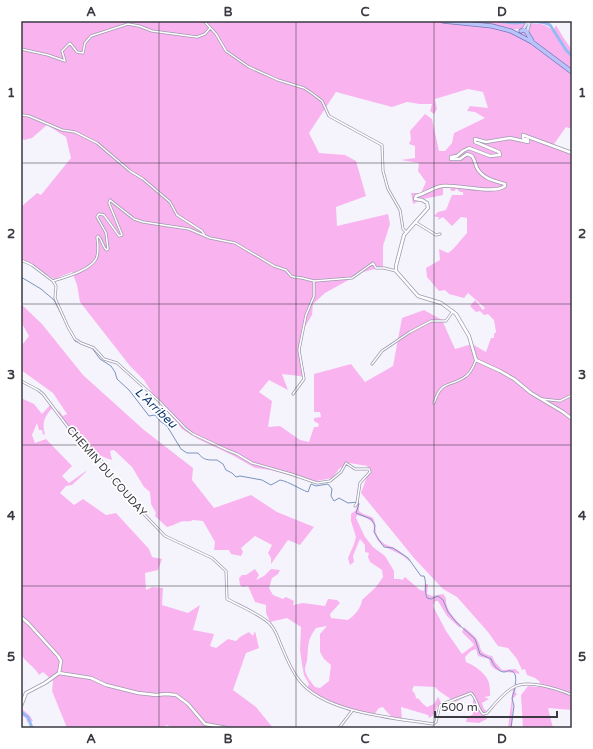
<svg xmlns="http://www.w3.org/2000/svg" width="593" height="749" font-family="'Varela Round',sans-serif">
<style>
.green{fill:#f9b4f0;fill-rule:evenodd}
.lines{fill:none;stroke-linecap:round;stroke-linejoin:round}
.stream{stroke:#7a94be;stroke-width:1}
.river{stroke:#96bbf3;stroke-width:3}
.minor-casing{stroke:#9e9aaf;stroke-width:3}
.tertiary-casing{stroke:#9e9aaf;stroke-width:4}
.secondary-casing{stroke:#9e9aaf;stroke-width:4}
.primary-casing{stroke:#7178b9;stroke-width:5}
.minor{stroke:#fff;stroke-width:1.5}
.tertiary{stroke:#fff;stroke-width:2.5}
.secondary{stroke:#dde1fd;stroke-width:2.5}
.primary{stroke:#bbc3fb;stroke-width:3.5}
.grid{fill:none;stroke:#3a3841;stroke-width:1;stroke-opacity:0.55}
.labels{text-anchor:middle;stroke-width:3.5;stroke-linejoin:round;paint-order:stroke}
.street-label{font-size:11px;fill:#3a3841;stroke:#fff}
.water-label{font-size:12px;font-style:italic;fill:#093571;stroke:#fff}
.neatline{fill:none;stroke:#3a3841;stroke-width:1.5}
.grid-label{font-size:13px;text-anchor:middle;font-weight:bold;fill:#3a3841}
</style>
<rect width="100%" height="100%" fill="#f5f4fd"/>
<path class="green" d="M21,21H484L512,24H525L522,28C511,33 498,22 486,26L521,34L523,31L526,33L525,36L541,47V46C534,40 525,35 531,24C540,23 546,24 553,31L556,25L563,37L572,50V129L566,127L552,147L572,155V654L570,658H572V710L548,708L553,728H523L521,695L528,686L538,687L540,682L535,678L527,675L525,669L522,670L517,659L508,648L498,646L488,632L457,597L443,589L414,558L361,493L369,471L367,466L350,463L340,468L332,478L317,481H309L271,470L255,468L232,455L198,439L182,429L154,396L144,380L130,366L80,302L77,285L72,272L54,279L21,259V207L37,193L41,195L71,158L66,137L47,125L32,138L24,140L21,138ZM468,89L483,92L488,108L470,106L467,111L475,112L485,118L454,133L452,143L445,151H439L432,119L425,114L410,131L411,139L409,144L415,146V158L401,160L419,163L418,171L426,182L421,193H411L413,204L423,199L443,195V188H450L451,191H455L456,188L460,192H463V195H452L446,210L438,212L434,216L436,217H439L438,220L443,217L452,226L461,217L467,218V233C460,240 456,248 448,253L439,249L440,260L426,268L427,277L439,291L445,290L449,294L464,298L468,293L485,308L483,310L475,300L470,306L476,312L480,311L484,315L488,314L494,320L496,332L494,334V338H491L486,352L472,344L455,349L442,320L424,310L402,318L393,366L365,382L351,364L314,374V412H320L321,417L314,418V421L319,424L318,427H314L309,442L300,440L280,426L268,427L272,401L259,392L269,380L288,390L282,374L299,376L303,377L305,376L300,353L303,330L312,315L313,304L325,293L363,272L383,267V246L390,224L388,214L337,226L336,207L366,196L356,161L345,155L319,153L309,133L336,92L392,107L407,102L420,104H432L430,111L434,114L437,109L435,99Z
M21,304L42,324L83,375L144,430L193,468L192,480L214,508L251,495L277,512L314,527L300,545L288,540L271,564V558L268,553L272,545L255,536L241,548L243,552L241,556L231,554L229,550H214L215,542L203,521L193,520C188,523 184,520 180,522C175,524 172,526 167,527L155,516L156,513L151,504L150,492L144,487L132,467L114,450L110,451L112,460C89,454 72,430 56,413L59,411L63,416L67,414L53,393L21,370V345H22L29,336L21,322Z
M21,398L34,404L42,414L51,404L54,406C46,415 41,421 45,434L43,435L42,430H39L37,423L32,435L35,443L46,439L72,466L62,476L69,483L86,471V472L72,485L66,486L60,493L74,505L83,499L106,515L116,513L149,549L152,557L162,559L158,570L145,573L146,590L152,587L163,588L162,605L188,613L200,605L193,630L214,634L210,646L216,648L228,639L236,641L240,637L249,632L253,636L255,631L259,648L246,653L233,690L256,707L273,728H278H174L166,725L164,728H67L52,691L53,681L43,672L39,675C34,666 25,662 21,654Z
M358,497H359V511C363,515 369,515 373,518C377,523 373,533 381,541C385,545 388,545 392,547C399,550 405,555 410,560L409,561C401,552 389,551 380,543C372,535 376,525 371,521C368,518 361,516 357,515L356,518L365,537L373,547L385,556L394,571V579H400L402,580L405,577L420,590L424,591L425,584H428L427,594L432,596L443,594L446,598C445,609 454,618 461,625L460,628L447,616L438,601H435L433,606L446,631L462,654L474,645C470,639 466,637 462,632L464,627C468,631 473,634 476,638C483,648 477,653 492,656L495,662L502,670L515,669L519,672V674C507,671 491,674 489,659L478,656L476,649L471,651L465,657L466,662C474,665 487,674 489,683C490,687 490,692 490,696L484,697L489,699L482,703L484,709L486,710L485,715L487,719L479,723L466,722L467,718L473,714V693L455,702L439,691L435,687L414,686L412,690L415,694L416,698L419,699L422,703L427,707L434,704L438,697L441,702C435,706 437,715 429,718L428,715L401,707L402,721C393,719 388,714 383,707L379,708L373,716L349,711L307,689L309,684L304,675L302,664L300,650L301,627L287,618L270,622L266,613V605L255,602L248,586L243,587L240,585L239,578L242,575H246L255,569L259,575L256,580L264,576L271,569L280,570L278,574L272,578L269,588L273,595L283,599L286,597L294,601L293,605L303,603L325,606L328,599L337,600L340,603L330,614L331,618L348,620C355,615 361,608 362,600L376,587L383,577L382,570L370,562L368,557L369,553L365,552V545L360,539L353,556L354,562L350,565L348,558L354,544L356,537L351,521V514L356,510ZM327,626L320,634V652L324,659L331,665L329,681L320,688L315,687C311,682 306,676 305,670C305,667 306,664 307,661C309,646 306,642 316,628Z
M516,688L515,692L517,694L513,699L512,728H508L513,689Z
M21,708L30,716L33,721L27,722L26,718L21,715Z"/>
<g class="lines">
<path class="stream" d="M21,277L41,289L54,300L75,341L92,348L100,359L111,366L115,372L117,379L129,390L149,416L155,415L160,421L167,426L181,449L187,453H198C204,461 209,460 217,460L223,464L226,470L232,473L236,477L240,476L262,480L271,485L280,480C290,482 299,489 308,492L311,484L316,486L328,484L332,489L331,496L334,501L339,498L348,503L358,502L359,504L356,513L371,519L375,525L374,532L379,540L384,547L393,548L408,558L421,576H424C427,583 424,591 427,598L431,599L438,596L443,600L448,612L456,622L475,639L480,654L491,659C493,664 498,672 504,672C508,672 507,670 511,671C517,672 516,681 515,686
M511,728L514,706L512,698L515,688"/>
<path class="river" d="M499,21C504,22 510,23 515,23C526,23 540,19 550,25L566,50L572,56
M21,712L28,717L32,728"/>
<defs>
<path id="minor" d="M204,21L216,34L226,51L249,67L278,80L304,88L313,94L322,101L329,116L382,145L383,171L388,189L400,210L403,229L406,232
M21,49L48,55L65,61
M65,61L62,51L70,43L77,52L83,53L85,43L91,36L128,24L139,26L152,31L197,37L205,34L210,28
M22,115L29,116L62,130L75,132L97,143L130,171L143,179L170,202L177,215L202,231L205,236
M415,222L436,235L440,234
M21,260L32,265L53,281L56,286L55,298L68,327L75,339L81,343L94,348L104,359L117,363L159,401L185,428L193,434L227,450L237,454L252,463L291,474L317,483L330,481L341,472L346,463L355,469H369L370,472L360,483L357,503L355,506
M53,281C65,277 89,271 96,259C99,253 98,244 97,237L98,236C103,240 102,247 107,250L108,249L106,233L97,217L99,214L104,215L119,236L122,235L109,203L110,200L134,219L143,222L189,229L210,238L235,243L274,266L286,270L291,276L294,277L302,278L314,281L352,278L373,263L376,268H384L396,271
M372,364L382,351L410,332L431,321H446L453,311
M21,381L38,390L43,394L71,431L101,460L111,476L120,487L127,492L138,508L165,536L212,558L226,571L227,599C238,605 264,616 271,625C276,631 278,638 281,645C286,657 291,670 299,680C324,713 394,718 433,724L436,722L440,705L471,693C477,698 477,708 483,714L487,713C494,705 504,692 514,687C528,679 558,689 572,695
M293,394L304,379L299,350L306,315L314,296V281
M542,399L560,401L572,395
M434,403C442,378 451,388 466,376C471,373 474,365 476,360
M339,728L352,711"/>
<path id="tertiary" d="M572,153L523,135V138L528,140V142L510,138L486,142L475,139V142L499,152L500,155L490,156L469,148L463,151L457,156L451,157V159H460L467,154L472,156C475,160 475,164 477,168C483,179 495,181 505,184V186C494,195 457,184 442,186C434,187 425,194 416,196L415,199L422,200L427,203L428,208L404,235L396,266V271L418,296L441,303L456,314L469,336L476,360L500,371L514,379L531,393L563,412L572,419
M21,617L29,624L58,656L61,661L59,673L91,678L106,685L138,693L156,695L166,694L176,695L188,704L205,724L227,728
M21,706L26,693L45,683L59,673"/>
<path id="secondary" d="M523,30L528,21
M527,32L530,21"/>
<path id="primary" d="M443,21L492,26L511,31L532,42L572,72
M521,31L523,30L526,31L532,41"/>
</defs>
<use href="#minor" class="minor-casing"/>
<use href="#tertiary" class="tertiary-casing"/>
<use href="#secondary" class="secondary-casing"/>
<use href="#primary" class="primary-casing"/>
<use href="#minor" class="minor"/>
<use href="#tertiary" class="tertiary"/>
<use href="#secondary" class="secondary"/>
<use href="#primary" class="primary"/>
</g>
<path class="grid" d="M159,21V728M296,21V728M434,21V728M21,163H572M21,304H572M21,445H572M21,586H572"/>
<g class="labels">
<g class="street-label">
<text transform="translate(107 471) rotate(49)" y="4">CHEMIN DU COUDAY</text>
</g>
<g class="water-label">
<text transform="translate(156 408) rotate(43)" y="4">L'Arribeu</text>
</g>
</g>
<rect width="593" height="749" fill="none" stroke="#ffffff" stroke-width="44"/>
<path d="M435 711v6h122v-6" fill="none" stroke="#3a3841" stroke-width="2"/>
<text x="441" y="711" font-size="12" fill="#3a3841" stroke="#ffffff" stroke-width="3" paint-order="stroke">500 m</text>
<rect x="22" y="22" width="549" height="705" class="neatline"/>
<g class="grid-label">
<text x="91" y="16">A</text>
<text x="228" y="16">B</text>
<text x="365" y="16">C</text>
<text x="502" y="16">D</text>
<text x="11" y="97">1</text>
<text x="582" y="97">1</text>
<text x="11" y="238">2</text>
<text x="582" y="238">2</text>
<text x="11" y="379">3</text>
<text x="582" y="379">3</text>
<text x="11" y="520">4</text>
<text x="582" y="520">4</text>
<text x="11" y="661">5</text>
<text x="582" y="661">5</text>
<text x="91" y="743">A</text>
<text x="228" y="743">B</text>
<text x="365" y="743">C</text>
<text x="502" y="743">D</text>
</g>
</svg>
